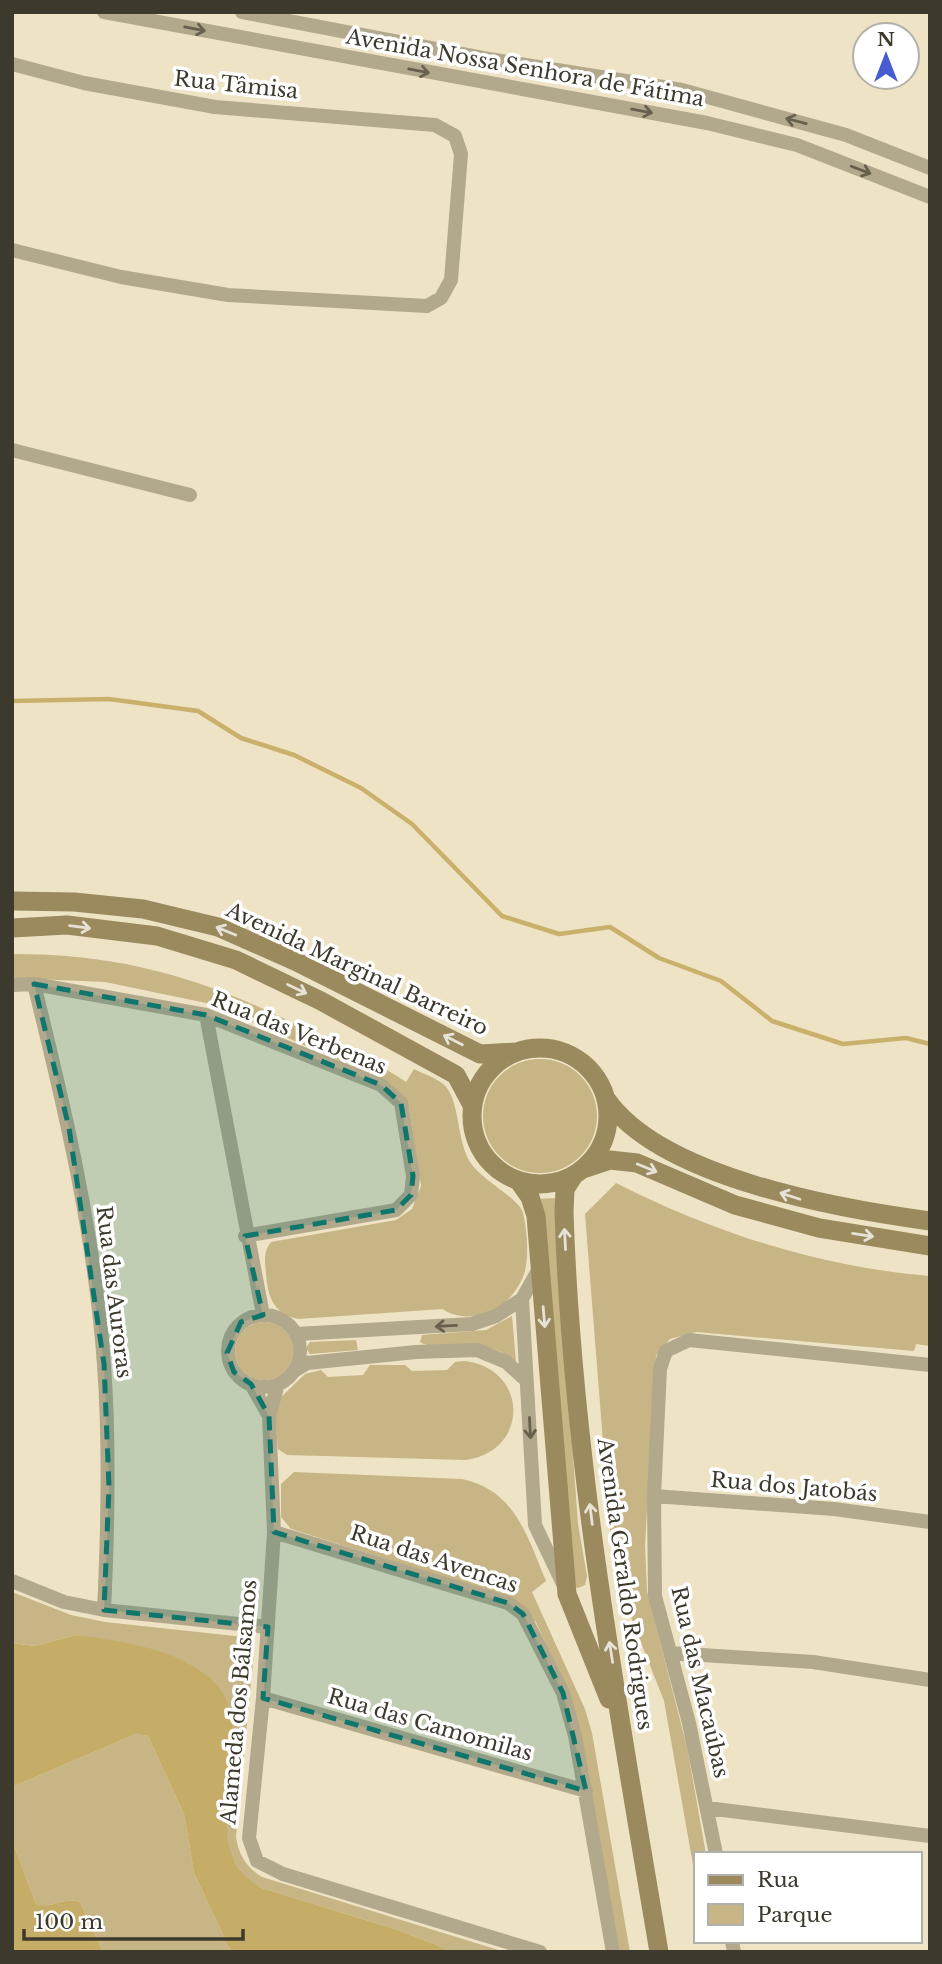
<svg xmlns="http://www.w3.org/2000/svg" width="942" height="1964" font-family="'Libre Baskerville',serif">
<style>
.green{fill:#c7b585}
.forest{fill:#c5ad68}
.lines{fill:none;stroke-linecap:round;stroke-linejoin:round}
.stream{stroke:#c9b06b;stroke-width:4.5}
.street{stroke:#b2a88b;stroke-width:14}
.secondary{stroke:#9a8a5e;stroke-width:19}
.oneway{stroke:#67604e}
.oneway2{stroke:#e6e2d7}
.marked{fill:#0f766e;fill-opacity:0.2;stroke:#0f766e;stroke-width:5;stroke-dasharray:14 9;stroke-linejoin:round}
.labels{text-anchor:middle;stroke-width:7;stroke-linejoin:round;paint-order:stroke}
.street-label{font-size:21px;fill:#3e392d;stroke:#fff}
</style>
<rect width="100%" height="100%" fill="#eee3c5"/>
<path class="green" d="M12,954C134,954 215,983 322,1037C350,1051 380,1064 406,1082L414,1069C423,1074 435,1077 443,1084C460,1097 456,1139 470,1162C482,1181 519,1198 523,1213C527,1229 529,1255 525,1271C514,1307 475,1329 442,1309L298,1319C273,1313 268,1297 266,1274C265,1261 263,1252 271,1242L396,1220L412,1209L421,1186L409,1108L383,1080L211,1004L105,982L12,978Z
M483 1116a57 57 0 1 1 114 0a57 57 0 1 1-114 0Z
M616,1183C715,1233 819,1267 930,1276V1346L916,1344L914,1351L696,1332L670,1339L656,1356L645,1546L647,1591L687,1747L706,1854H695V1876L664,1701L627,1607L611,1543L585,1214Z
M557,1198L555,1209L578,1524L587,1576L585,1585L578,1588L574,1587L537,1199Z
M512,1316L516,1362C478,1331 445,1357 420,1342L422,1335L486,1330Z
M235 1351a29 29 0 1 1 58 0a29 29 0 1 1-58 0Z
M356,1340L358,1350L310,1354L306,1348L310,1342Z
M464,1361C529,1368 530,1451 466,1460L287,1455L278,1449L275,1411L278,1400L305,1374L321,1370L328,1377L363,1375L370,1365H405L412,1371L447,1370L455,1362Z
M294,1472L462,1479C515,1490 527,1536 546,1581L532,1592L585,1709L592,1733L630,1952H620L580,1734L569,1696L536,1622L507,1597L291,1529L281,1517V1484Z
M12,1592L71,1615L105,1622L244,1637L254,1653L236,1836C238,1854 246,1867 262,1877L505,1952H454L398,1930L262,1888L245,1879L230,1854L224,1825L229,1796L189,1664L161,1652L76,1635L35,1646L12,1643Z
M136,1734L148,1736L184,1814L194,1873L231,1952H103L80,1902C65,1896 52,1909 36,1904L12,1840V1787Z"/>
<path class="forest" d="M76,1635C121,1641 176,1648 211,1679C269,1730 183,1847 262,1888L398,1930L454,1952H231L194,1873L184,1814L148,1736L136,1734L12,1787V1643L35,1646Z
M12,1840L36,1904C52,1909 65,1896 80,1902L103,1952H12Z"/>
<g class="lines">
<path class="stream" d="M12,701L109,699L198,711L241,738L294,755L361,788L412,824L502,916L559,934L610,927L659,958L721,981L772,1021L843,1044L906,1038L930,1044"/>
<path class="street" d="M104,12L707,123L797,145L930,197
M242,12L483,58L682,90L846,135L930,168
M12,64L84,83L215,107L435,125L455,136L461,154L451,280L441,298L427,306L228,295L121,277L12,250
M12,450L190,495
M34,984C65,1109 95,1236 104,1365C110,1447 108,1528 104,1610
M12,985L34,984L206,1015L381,1085L401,1103L413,1176L411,1195L396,1210L245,1236
M206,1015L263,1315
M540,1267L522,1299L535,1525L564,1586
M228 1351a36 36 0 1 1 72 0a36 36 0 1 1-72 0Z
M296,1334L472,1324L496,1316L522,1299
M294,1371L307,1363L416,1352L477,1350L506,1362L526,1380
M251,1384L269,1416
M278,1384L269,1416L274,1532L263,1698L249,1838L257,1861L283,1874L540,1952
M654,1496L834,1509L930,1522
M274,1532L508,1603L523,1614L563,1693L575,1736L613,1952
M12,1581L64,1602L104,1610L268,1627
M671,1653L813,1662L930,1680
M263,1698L586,1791
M707,1808L930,1836
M716,1854L689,1723L655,1596L654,1496L660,1369L666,1351L689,1340L930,1365
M732,1941L734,1952"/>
<path class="secondary" d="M12,901L74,902L143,909L218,927L295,961L480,1054L517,1052
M12,928L67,925L157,936L236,960L321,1001L456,1075L472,1105
M472 1116a68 68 0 1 1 136 0a68 68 0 1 1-136 0Z
M607,1100C662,1178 840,1209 930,1221
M586,1168L610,1160L637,1163L735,1205L819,1228L930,1246
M574,1175L565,1189L564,1212C572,1461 618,1707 659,1952
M518,1180L530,1197L536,1216L567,1594L609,1699"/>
</g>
<defs><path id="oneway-shaft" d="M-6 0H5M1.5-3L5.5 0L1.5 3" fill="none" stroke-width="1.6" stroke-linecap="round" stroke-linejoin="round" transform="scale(1.75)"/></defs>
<g class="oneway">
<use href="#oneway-shaft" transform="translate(195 29) rotate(11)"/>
<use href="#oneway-shaft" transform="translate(419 71) rotate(11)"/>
<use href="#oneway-shaft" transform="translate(642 111) rotate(10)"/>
<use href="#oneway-shaft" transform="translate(796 121) rotate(-165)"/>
<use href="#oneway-shaft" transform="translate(861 170) rotate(21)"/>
<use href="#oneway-shaft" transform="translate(446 1326) rotate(177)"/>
<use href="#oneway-shaft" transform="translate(530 1428) rotate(87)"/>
</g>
<g class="oneway2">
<use href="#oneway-shaft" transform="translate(80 927) rotate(7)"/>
<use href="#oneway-shaft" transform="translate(226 931) rotate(-158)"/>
<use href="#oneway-shaft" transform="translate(297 989) rotate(26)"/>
<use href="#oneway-shaft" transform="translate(453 1040) rotate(-153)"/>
<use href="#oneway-shaft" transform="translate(647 1168) rotate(22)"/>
<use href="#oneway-shaft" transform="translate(790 1196) rotate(-162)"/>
<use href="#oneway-shaft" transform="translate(863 1235) rotate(9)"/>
<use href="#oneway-shaft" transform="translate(565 1239) rotate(-93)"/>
<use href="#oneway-shaft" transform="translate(544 1317) rotate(85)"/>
<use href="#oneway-shaft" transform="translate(591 1514) rotate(-97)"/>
<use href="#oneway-shaft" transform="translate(611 1652) rotate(-99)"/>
</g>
<path class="marked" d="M34,984L206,1015L381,1085L401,1103L413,1176L411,1195L396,1210L245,1236L263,1315L241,1322L227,1353L234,1372L251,1384L269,1416L274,1532L508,1603L523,1614L563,1693L586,1791L263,1698L268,1627L104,1610L109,1487L104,1364L69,1128Z"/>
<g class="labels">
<g class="street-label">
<text transform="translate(525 68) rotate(10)" y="7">Avenida Nossa Senhora de Fátima</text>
<text transform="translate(236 85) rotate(6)" y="7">Rua Tâmisa</text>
<text transform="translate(357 969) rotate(25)" y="7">Avenida Marginal Barreiro</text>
<text transform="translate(299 1033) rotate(22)" y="7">Rua das Verbenas</text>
<text transform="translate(114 1292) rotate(83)" y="7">Rua das Auroras</text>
<text transform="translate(794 1487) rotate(5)" y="7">Rua dos Jatobás</text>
<text transform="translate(434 1559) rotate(18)" y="7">Rua das Avencas</text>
<text transform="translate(625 1584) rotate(82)" y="7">Avenida Geraldo Rodrigues</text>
<text transform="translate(700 1682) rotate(77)" y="7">Rua das Macaúbas</text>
<text transform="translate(239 1702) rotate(-85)" y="7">Alameda dos Bálsamos</text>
<text transform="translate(430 1725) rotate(16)" y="7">Rua das Camomilas</text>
</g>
</g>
<rect width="942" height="1964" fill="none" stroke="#3e392d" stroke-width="28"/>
<rect x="694" y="1852" width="228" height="91" fill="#ffffff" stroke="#b2b0ab" stroke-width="2"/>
<rect x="708" y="1875" width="35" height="10" fill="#9a8a5e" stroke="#b2b0ab" stroke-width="2"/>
<text x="757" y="1887" font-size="21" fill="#3e392d">Rua</text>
<rect x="708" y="1904" width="35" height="21" fill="#c7b585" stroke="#b2b0ab" stroke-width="2"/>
<text x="757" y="1922" font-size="21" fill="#3e392d">Parque</text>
<g transform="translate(886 56)"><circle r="33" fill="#ffffff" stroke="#b2b0ab" stroke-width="2"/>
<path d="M0-5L12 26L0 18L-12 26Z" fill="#465cd0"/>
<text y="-10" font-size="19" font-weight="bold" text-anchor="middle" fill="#3e392d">N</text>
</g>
<path d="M24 1929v10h219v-10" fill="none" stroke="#3e392d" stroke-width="3.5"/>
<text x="35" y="1929" font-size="21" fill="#3e392d" stroke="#ffffff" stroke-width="5" paint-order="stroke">100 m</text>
</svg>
